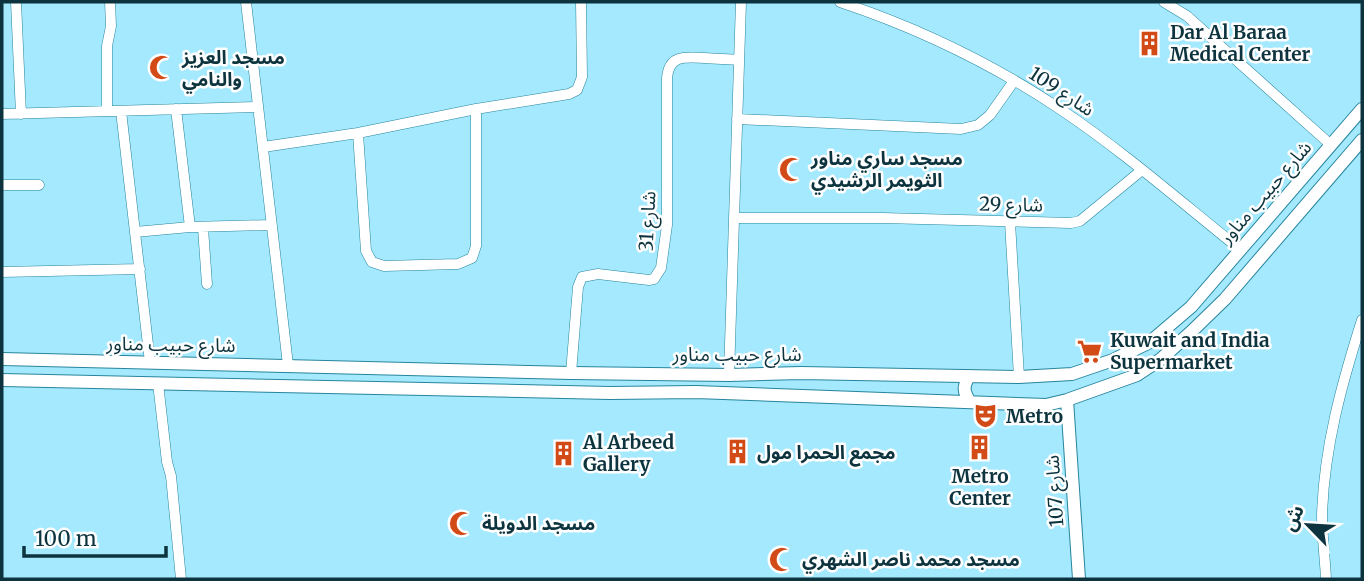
<svg xmlns="http://www.w3.org/2000/svg" width="1364" height="581" font-family="Merriweather,'Noto Sans Arabic',serif">
<style>
.lines{fill:none;stroke-linecap:round;stroke-linejoin:round}
.minor-casing{stroke:#26859d;stroke-width:11}
.tertiary-casing{stroke:#26859d;stroke-width:14}
.minor{stroke:#fff;stroke-width:10}
.tertiary{stroke:#fff;stroke-width:12}
.labels{text-anchor:middle;stroke-width:5;stroke-linejoin:round;paint-order:stroke}
.poi-label{font-size:19px;font-weight:bold;fill:#0d343e;stroke:#fefefe;text-anchor:start}
.street-label{font-size:19px;fill:#0d343e;stroke:#fefefe}
</style>
<rect width="100%" height="100%" fill="#a5e9fe"/>
<g class="lines">
<defs>
<path id="minor" d="M16,2L21,114
M246,2L288,365
M840,2C918,28 991,63 1060,109C1123,151 1181,202 1241,250
M1164,2L1187,16L1331,145
M176,109L190,227
M107,111V46L111,26L110,2
M121,111L150,362
M2,114L257,107
M737,119L961,129L978,125L990,115L1014,81
M358,133L366,251L372,262L384,266L458,264L472,258L476,246V109
M263,147L358,133L476,109L569,94L577,90L582,77L581,2
M2,185H39
M734,218H882L1071,223L1080,221L1142,170
M1010,222L1019,377
M203,228L207,284
M135,232L190,227L271,225
M2,272L140,269
M571,373L578,287L582,277L598,274L649,280L654,279L661,268L667,225V78C669,54 686,57 705,58C716,59 728,59 739,60
M729,375L741,2
M158,383L167,462L171,476L181,579
M1326,579C1325,558 1322,536 1322,515C1324,447 1342,383 1362,320"/>
<path id="tertiary" d="M2,359L571,373L729,375L801,373L1019,377L1072,374L1113,360L1150,342L1191,307L1362,109
M969,376C963,387 963,391 970,402
M2,380L610,393L696,392L1046,405L1067,400L1137,375L1161,359L1191,332L1225,299L1362,140
M1067,400L1079,579"/>
</defs>
<use href="#minor" class="minor-casing"/>
<use href="#tertiary" class="tertiary-casing"/>
<use href="#minor" class="minor"/>
<use href="#tertiary" class="tertiary"/>
</g>
<defs>
<symbol id="building-bare" viewBox="-9 -9 18 18"><path d="M-4-6H4V6H1V3H-1V6H-4ZM-2.5-4.3h1.7v1.8h-1.7ZM.8-4.3h1.7v1.8H.8ZM-2.5-1h1.7V.8h-1.7ZM.8-1h1.7V.8H.8Z" fill="#d24b17" stroke="#fefefe" stroke-width="2.5" paint-order="stroke"/></symbol>
<symbol id="mosque-bare" viewBox="-9 -9 18 18"><path d="M3.5-4.9A6 6 0 1 0 3.5 4.9A5 5 0 1 1 3.5-4.9Z" fill="#d24b17" stroke="#fefefe" stroke-width="2.5" paint-order="stroke"/></symbol>
<symbol id="supermarket-bare" viewBox="-9 -9 18 18"><path d="M-6-5.5h2.5l.6 2H6L4.5 2H-2.5L-4.4-4H-6ZM-1.5 3.2a1.3 1.3 0 1 0 .1 0ZM3 3.2a1.3 1.3 0 1 0 .1 0Z" fill="#d24b17" stroke="#fefefe" stroke-width="2.5" paint-order="stroke"/></symbol>
<symbol id="theatre-bare" viewBox="-9 -9 18 18"><path d="M-5-5.5Q0-4 5-5.5V0Q5 5 0 6Q-5 5-5 0ZM-3.3-2.5H-1v1.5H-3.3ZM1-2.5H3.3v1.5H1ZM-2.8 1Q0 5.5 2.8 1Z" fill="#d24b17" stroke="#fefefe" stroke-width="2.5" paint-order="stroke"/></symbol>
</defs>
<g fill-rule="evenodd">
<use href="#building-bare" x="1132" y="26" width="35" height="35"/>
<use href="#mosque-bare" x="144" y="50" width="35" height="35"/>
<use href="#mosque-bare" x="774" y="152" width="35" height="35"/>
<use href="#supermarket-bare" x="1072" y="334" width="35" height="35"/>
<use href="#theatre-bare" x="968" y="398" width="35" height="35"/>
<use href="#building-bare" x="962" y="430" width="35" height="35"/>
<use href="#building-bare" x="720" y="434" width="35" height="35"/>
<use href="#building-bare" x="546" y="436" width="35" height="35"/>
<use href="#mosque-bare" x="444" y="506" width="35" height="35"/>
<use href="#mosque-bare" x="764" y="542" width="35" height="35"/>
</g>
<g class="labels">
<g class="poi-label">
<text x="1170" y="39">Dar Al Baraa<tspan x="1170" dy="22">Medical Center</tspan></text>
<text x="182" y="64">مسجد العزيز<tspan x="182" dy="22">والنامي</tspan></text>
<text x="811" y="165">مسجد ساري مناور<tspan x="811" dy="22">الثويمر الرشيدي</tspan></text>
<text x="1110" y="347">Kuwait and India<tspan x="1110" dy="22">Supermarket</tspan></text>
<text x="1006" y="423">Metro</text>
<text x="583" y="449">Al Arbeed<tspan x="583" dy="22">Gallery</tspan></text>
<text x="757" y="459">مجمع الحمرا مول</text>
<text x="980" y="483" text-anchor="middle">Metro<tspan x="980" dy="22">Center</tspan></text>
<text x="482" y="530">مسجد الدويلة</text>
<text x="802" y="566">مسجد محمد ناصر الشهري</text>
</g>
<g class="street-label">
<text transform="translate(1062 91) rotate(33)" y="7">شارع 109</text>
<text transform="translate(1265 192) rotate(-49)" y="7">شارع حبيب مناور</text>
<text transform="translate(1011 204) rotate(1)" y="7">شارع 29</text>
<text transform="translate(647 221) rotate(-87)" y="7">شارع 31</text>
<text transform="translate(171 344) rotate(1)" y="7">شارع حبيب مناور</text>
<text x="737" y="361">شارع حبيب مناور</text>
<text transform="translate(1054 491) rotate(-94)" y="7">شارع 107</text>
</g>
</g>
<rect width="1364" height="581" fill="none" stroke="#0d343e" stroke-width="7"/>
<g transform="translate(1308 525) rotate(295)" stroke="#fefefe" stroke-width="5" paint-order="stroke">
<path d="M0-5L12 26L0 18L-12 26Z" fill="#0d343e"/>
<text y="-10" font-size="19" font-weight="bold" text-anchor="middle" fill="#0d343e">ش</text>
</g>
<path d="M24 546v10h142v-10" fill="none" stroke="#0d343e" stroke-width="3.5"/>
<text x="35" y="546" font-size="21" fill="#0d343e" stroke="#fefefe" stroke-width="5" paint-order="stroke">100 m</text>
</svg>
